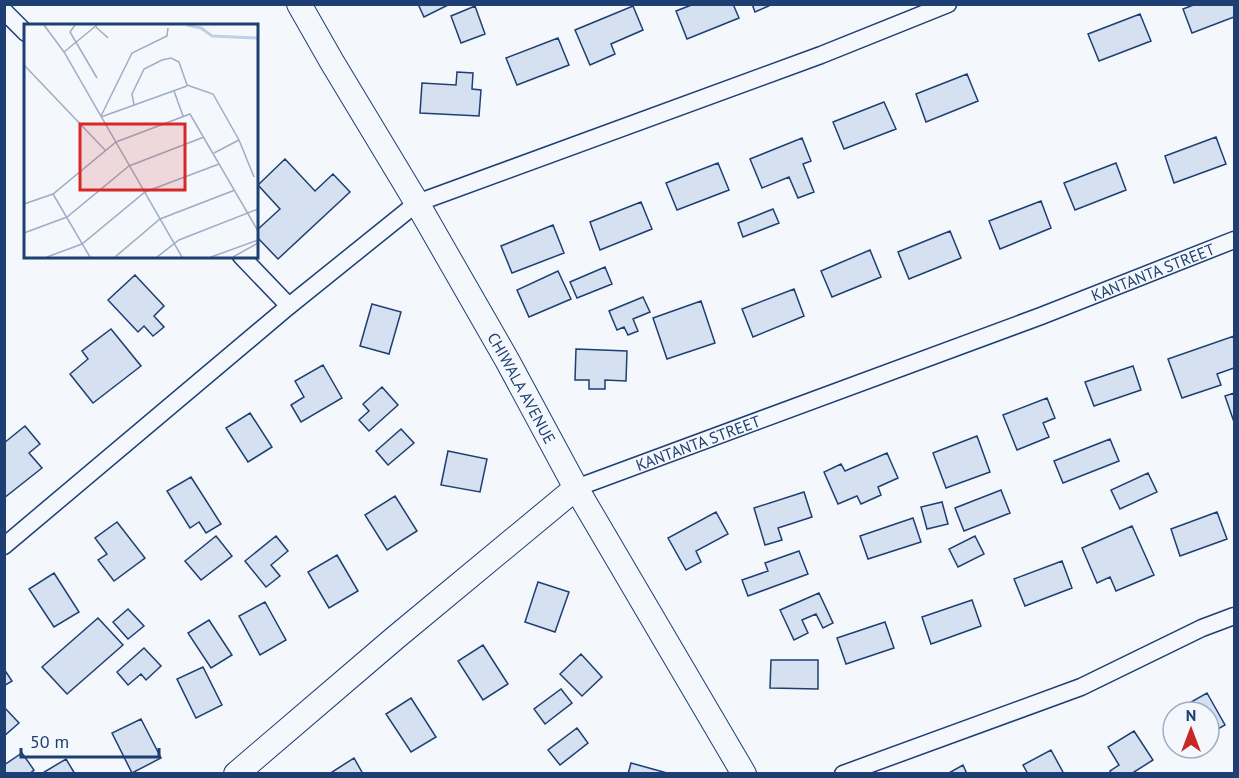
<svg xmlns="http://www.w3.org/2000/svg" width="1239" height="778" font-family="'PT Sans',sans-serif">
<style>
.building{fill:#d5e0f0;stroke:#1d3f73;stroke-width:1.5}
.lines{fill:none;stroke-linecap:round;stroke-linejoin:round}
.street-casing{stroke:#1d3f73;stroke-width:19}
.secondary-casing{stroke:#1d3f73;stroke-width:26}
.street{stroke:#f4f7fb;stroke-width:16}
.secondary{stroke:#f4f7fb;stroke-width:24}
.labels{text-anchor:middle;stroke-width:4.5;stroke-linejoin:round;paint-order:stroke}
.street-label{font-size:16px;fill:#1d3f73;stroke:#f4f7fb}
.inset-river{fill:none;stroke:#bed0e5;stroke-width:3}
.inset-road{fill:none;stroke:#9eadc5;stroke-width:1.5}
.view{fill:#d62828;fill-opacity:0.15;stroke:#d62828;stroke-width:3}
.inset-edge{fill:none;stroke:#1d3f73;stroke-width:3}
</style>
<rect width="100%" height="100%" fill="#f4f7fb"/>
<path class="building" d="M418,4H450L424,17Z
M694,4H733L739,18L687,39L676,11Z
M752,4H773L755,12Z
M1196,4H1234V17L1192,33L1183,9Z
M475,6L485,34L461,43L451,16Z
M633,6L643,30L611,44L615,54L590,65L575,30Z
M1140,14L1151,41L1099,61L1088,34Z
M558,38L569,65L517,85L506,58Z
M457,72L473,73L472,89L481,90L479,116L420,113L422,83L456,85Z
M967,74L978,101L926,122L916,94Z
M884,102L896,129L844,149L833,122Z
M1216,137L1226,164L1174,183L1165,156Z
M802,138L811,161L803,164L814,192L798,198L789,177L762,188L750,159Z
M285,159L315,191L333,174L350,192L278,259L256,236V231L280,209L258,185Z
M718,163L729,190L677,210L666,183Z
M1116,163L1126,190L1075,210L1064,183Z
M1041,201L1051,228L1000,249L989,221Z
M641,202L652,229L600,250L590,222Z
M773,209L779,223L743,237L738,223Z
M553,225L564,253L512,273L501,246Z
M950,231L961,258L909,279L898,252Z
M870,250L881,277L832,297L821,271Z
M605,267L612,284L577,298L570,282Z
M558,271L571,299L529,317L517,290Z
M135,275L164,306L154,316L164,327L153,336L144,326L138,332L108,300Z
M794,289L804,316L753,337L742,309Z
M643,297L650,312L633,319L638,331L628,335L624,327L617,330L609,311Z
M701,301L715,343L667,359L653,318Z
M372,304L401,312L389,354L360,346Z
M111,329L141,366L93,403L70,374L88,359L82,351Z
M1234,336V368L1217,374L1221,385L1182,398L1168,359Z
M576,349L627,351L626,381L605,380V389H589V380H575Z
M323,365L342,398L301,422L291,405L304,397L295,381Z
M1133,366L1141,390L1094,406L1085,382Z
M382,387L398,405L369,431L359,420L369,411L363,404Z
M1234,393V422L1225,396Z
M1047,398L1055,418L1043,423L1049,437L1017,450L1003,415Z
M250,413L272,447L248,462L226,428Z
M25,426L40,444L29,453L42,468L4,498V443Z
M401,429L414,443L388,465L376,451Z
M977,436L990,472L946,488L933,453Z
M1110,439L1119,461L1063,483L1054,461Z
M448,451L487,459L480,492L441,485Z
M887,453L898,478L878,487L881,495L861,504L857,496L838,504L824,472L841,464L845,471Z
M1148,473L1157,492L1120,509L1111,490Z
M191,477L221,524L206,533L199,522L190,528L167,491Z
M1001,490L1010,513L964,531L955,508Z
M804,492L812,517L778,528L782,540L765,545L754,508Z
M395,496L417,531L387,550L365,515Z
M942,502L948,524L927,529L921,507Z
M716,512L728,534L696,551L701,562L686,570L668,538Z
M1217,512L1227,539L1180,556L1171,529Z
M913,518L921,542L868,559L860,536Z
M117,522L145,558L114,581L98,560L107,554L95,538Z
M1132,526L1154,575L1116,591L1110,577L1097,583L1082,548Z
M216,536L232,556L201,580L185,561Z
M276,536L288,551L271,565L280,576L266,587L245,561Z
M975,536L984,554L958,567L949,549Z
M799,551L808,574L748,596L742,580L768,571L765,563Z
M337,555L358,591L329,608L308,572Z
M1062,561L1072,588L1025,606L1014,579Z
M54,573L79,612L54,627L29,589Z
M538,582L569,592L555,632L525,622Z
M819,593L833,623L823,628L816,614L802,620L808,633L794,640L780,610Z
M972,600L981,626L931,644L922,617Z
M265,602L286,640L260,655L239,616Z
M128,609L144,626L128,639L113,622Z
M98,618L123,645L67,694L42,667Z
M209,620L232,655L211,668L188,633Z
M885,622L894,648L846,664L837,638Z
M483,645L508,684L483,700L458,661Z
M144,648L161,666L146,680L141,674L128,685L117,672Z
M581,654L602,677L582,696L560,674Z
M771,660H818V689L770,688Z
M203,667L222,705L196,718L177,679Z
M4,669L12,681L4,686Z
M561,689L572,703L545,724L534,709Z
M1207,693L1225,725L1209,734V712H1188L1184,706Z
M411,698L436,737L411,752L386,714Z
M4,707L19,723L4,736Z
M141,719L161,758L132,773L112,733Z
M577,728L588,743L560,765L548,750Z
M1134,731L1153,760L1131,774H1112L1110,771L1119,765L1108,747Z
M1051,750L1064,774H1028L1023,765Z
M22,753L34,770L29,774H4V765Z
M354,758L363,774H329Z
M66,759L75,774H41Z
M631,763L667,773L628,774Z
M963,765L967,774H947Z"/>
<g class="lines">
<defs>
<g id="street">
<path d="M4,11L26,33"/>
<path d="M241,256L289,306"/>
<path id="s1" d="M576,488L1041,316L1234,240"/>
<path d="M4,546L289,306L417,203L821,55L948,4"/>
<path d="M843,774L1081,687L1202,628L1234,616"/>
</g>
<g id="secondary">
<path id="s2" d="M299,4L332,62L417,203L507,360L576,488L744,774"/>
<path d="M236,774L395,638L576,488"/>
</g>
</defs>
<use href="#street" class="street-casing"/>
<use href="#secondary" class="secondary-casing"/>
<use href="#street" class="street"/>
<use href="#secondary" class="secondary"/>
</g>
<g class="labels">
<g class="street-label">
<text dy="6" stroke="none"><textPath href="#s1" startOffset="616">KANTANTA STREET</textPath></text>
<text dy="6" stroke="none"><textPath href="#s2" startOffset="444">CHIWALA AVENUE</textPath></text>
<text dy="6" stroke="none"><textPath href="#s1" startOffset="130">KANTANTA STREET</textPath></text>
</g>
</g>
<g transform="translate(24 24)">
<rect width="234" height="234" fill="#f4f7fb"/>
<path class="inset-river" d="M163,1L177,4L188,12L234,14"/>
<path class="inset-road" d="M20,1L40,28L158,233M51,1L46,8L73,54M72,3L84,14L81,11M40,28L73,1M0,41L81,126M163,61L189,70L215,116L230,153M150,67L159,92M110,81L108,70L120,45L138,36L147,34L155,38L163,61M77,92L108,29L143,12L144,4M77,93L163,62M190,129L215,116M29,170L66,233M0,180L29,170L92,118L166,90L234,207M0,209L43,193L105,142L180,113M23,233L58,220L121,168L195,140M91,233L136,195L211,166M133,233L155,216L234,185M187,233L234,216M209,233L234,219"/>
<path class="view" d="M56,100H161V166H56Z"/>
<rect width="234" height="234" class="inset-edge"/>
</g>
<rect width="1239" height="778" fill="none" stroke="#1d3f73" stroke-width="12"/>
<g transform="translate(1191 730)"><circle r="28" fill="#f4f7fb" stroke="#9eadc5" stroke-width="1.5"/>
<path d="M0-4.5L10 22L0 15L-10 22Z" fill="#c62828"/>
<text y="-9" font-size="16" font-weight="bold" text-anchor="middle" fill="#1d3f73">N</text>
</g>
<path d="M21 748v9h138v-9" fill="none" stroke="#1d3f73" stroke-width="3"/>
<text x="30" y="748" font-size="18" fill="#1d3f73" stroke="#f4f7fb" stroke-width="4.5" paint-order="stroke">50 m</text>
</svg>
